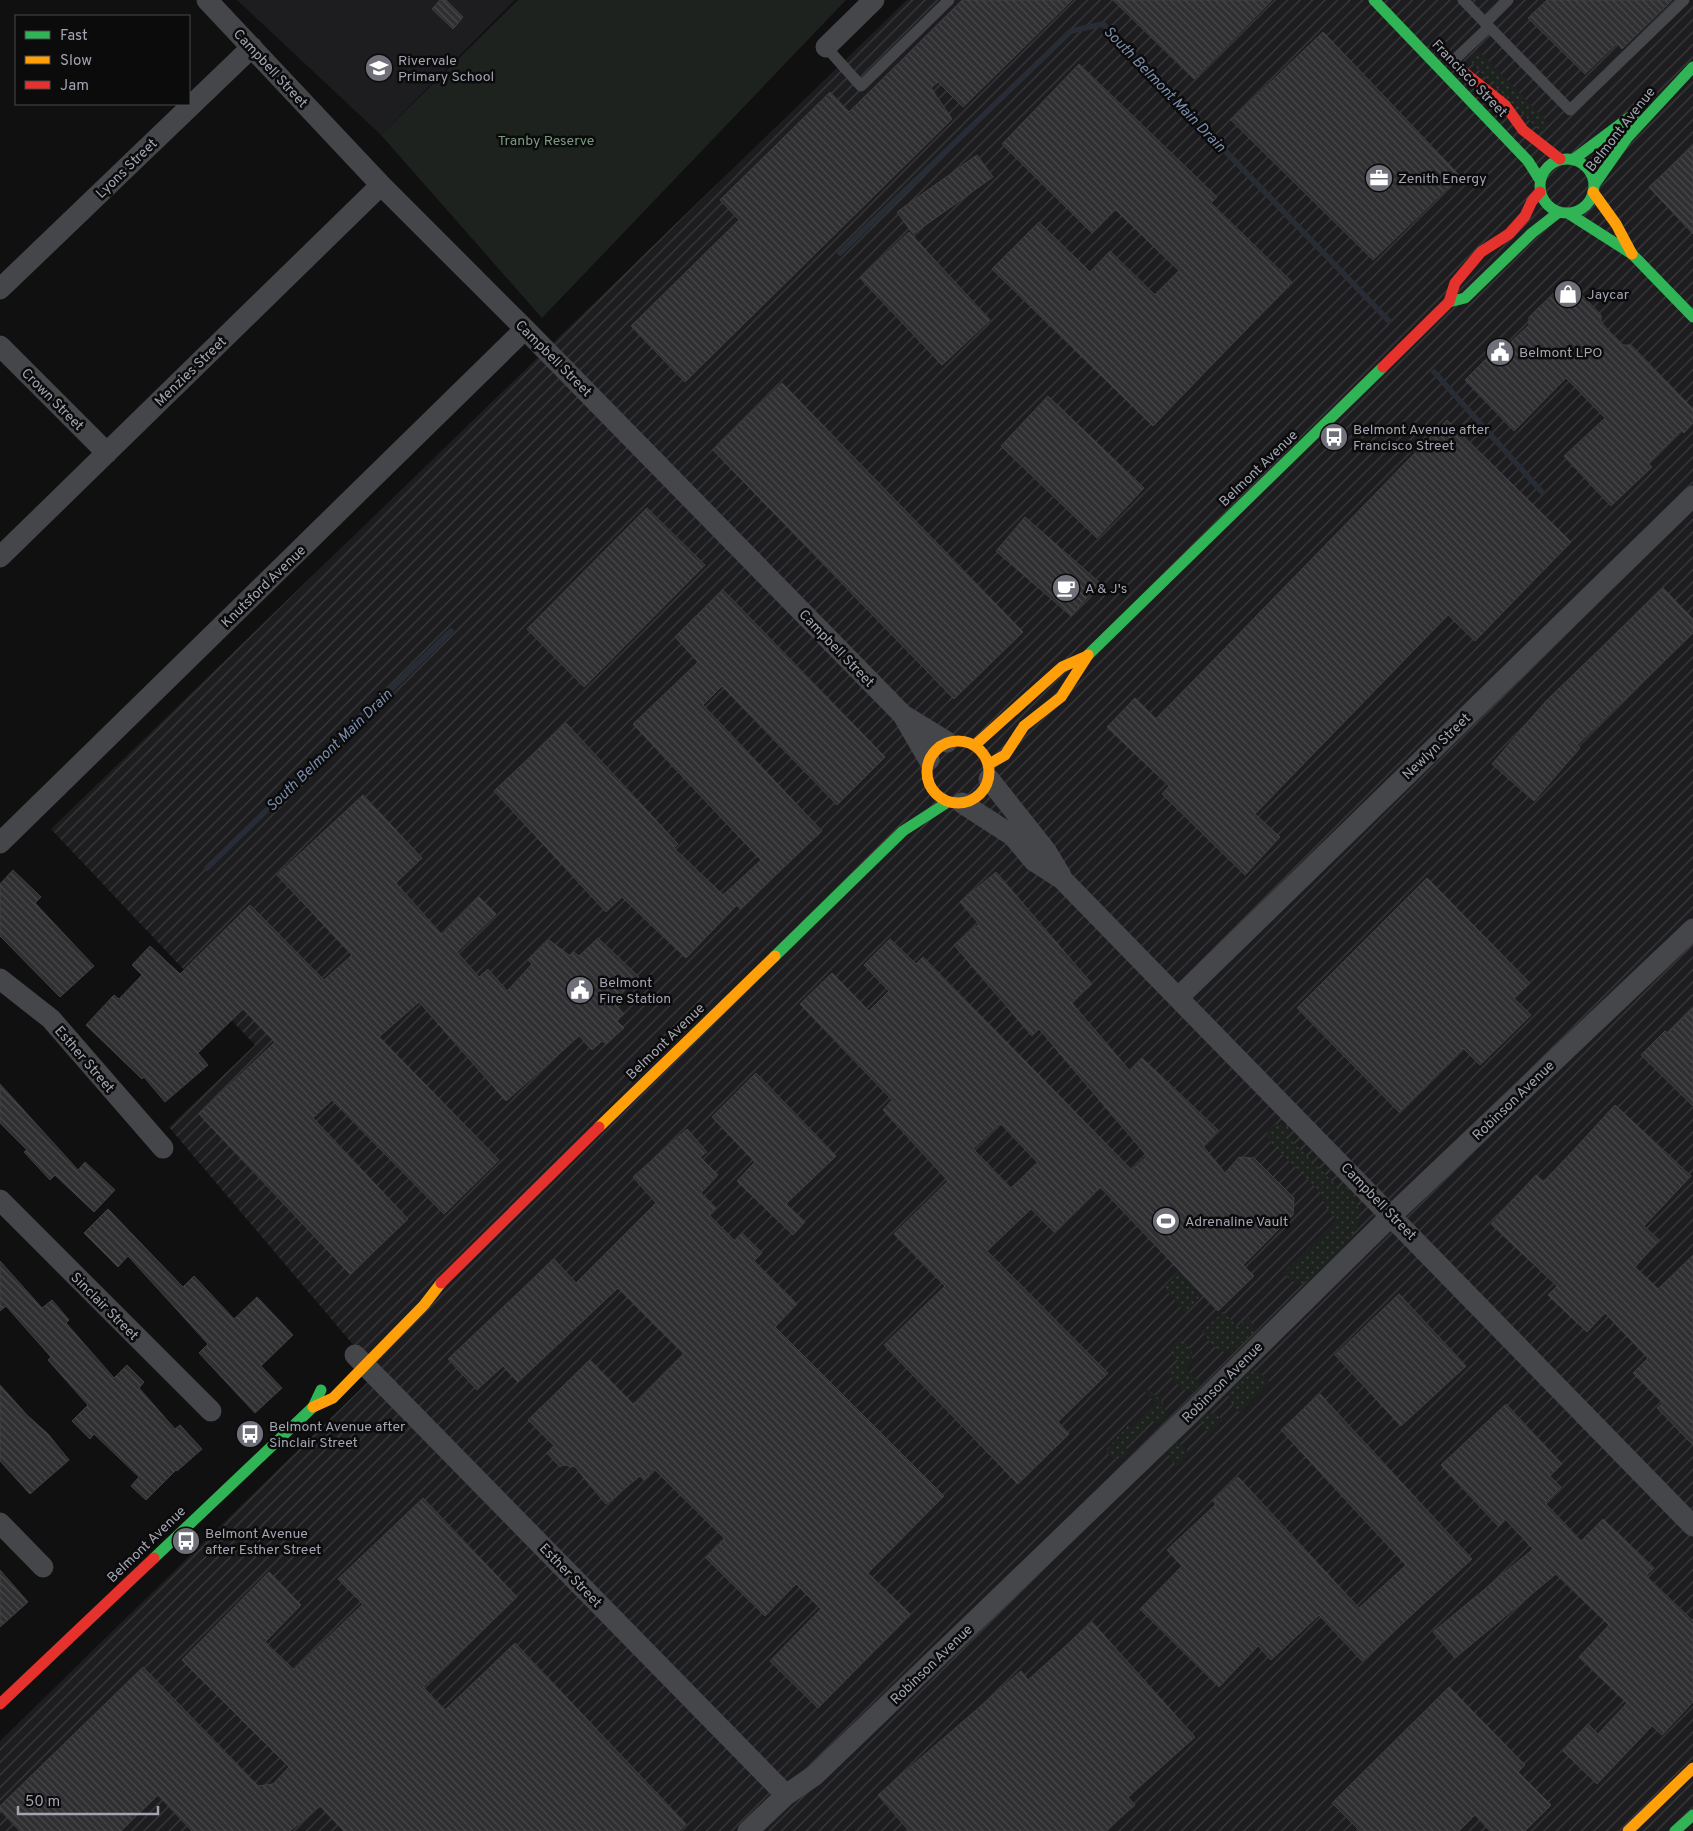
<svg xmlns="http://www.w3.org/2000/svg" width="1693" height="1831" font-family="Overpass,sans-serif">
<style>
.built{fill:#1d1d1f}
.industrial{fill:url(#industrial-furrows)}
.grass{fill:url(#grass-dots)}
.green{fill:#1d221e}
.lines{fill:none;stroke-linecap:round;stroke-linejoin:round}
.stream{stroke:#282d35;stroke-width:5.5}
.building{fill:url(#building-back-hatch);stroke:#404044;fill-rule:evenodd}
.lane{stroke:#454649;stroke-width:11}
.street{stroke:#454649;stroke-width:21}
.fast{stroke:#30b455;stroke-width:11}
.slow{stroke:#ff9f0a;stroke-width:11}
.jam{stroke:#e5322d;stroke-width:11}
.labels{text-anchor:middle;stroke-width:5;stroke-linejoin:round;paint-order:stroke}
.poi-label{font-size:14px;fill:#a2a4b1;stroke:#0b0b0c;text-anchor:start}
.street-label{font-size:14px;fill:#a2a4b1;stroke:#0b0b0c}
.park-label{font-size:14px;fill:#7a9b82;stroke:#0b0b0c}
.water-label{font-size:15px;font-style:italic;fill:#7a8cab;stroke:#0b0b0c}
</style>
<defs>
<pattern id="industrial-furrows" width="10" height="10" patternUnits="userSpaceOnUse" patternTransform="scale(1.25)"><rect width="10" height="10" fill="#1d1d1f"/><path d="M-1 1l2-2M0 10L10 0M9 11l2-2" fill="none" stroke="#3b3b3d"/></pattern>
<pattern id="grass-dots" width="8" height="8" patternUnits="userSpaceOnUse" patternTransform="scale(1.25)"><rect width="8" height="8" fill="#1d221e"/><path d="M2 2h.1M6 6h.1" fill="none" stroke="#3b3f3c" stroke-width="1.8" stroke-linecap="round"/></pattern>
<pattern id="building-back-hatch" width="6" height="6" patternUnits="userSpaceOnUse" patternTransform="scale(1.25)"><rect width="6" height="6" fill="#2f2f31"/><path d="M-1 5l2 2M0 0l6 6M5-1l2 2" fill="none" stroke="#4a4a4c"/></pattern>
</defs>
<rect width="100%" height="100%" fill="#101011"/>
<path class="built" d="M237,0H515L381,135Z"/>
<path class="industrial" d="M907,0H1693V1831H0V1741L377,1373L169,1127L255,1045L51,829Z"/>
<path class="grass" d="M1478,50L1549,124L1542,133L1470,61L1471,56Z
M1276,1124L1287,1126L1290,1130L1287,1136L1338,1187L1345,1185C1382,1224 1338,1252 1310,1279C1299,1288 1291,1281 1283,1273L1337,1220L1323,1204L1321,1193L1269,1141L1267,1130Z
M1179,1270L1202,1294L1185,1313L1166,1290L1165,1286Z
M1223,1312L1238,1327L1249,1317L1254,1325L1253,1333L1231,1353C1215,1353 1211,1342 1202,1331Z
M1181,1337L1192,1351V1361L1186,1368L1200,1384L1193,1392L1184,1390L1166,1373L1178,1361L1168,1351Z
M1252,1370L1260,1373L1270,1382L1239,1412C1226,1399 1224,1393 1238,1379C1243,1375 1246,1372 1252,1370Z
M1146,1388L1162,1401L1167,1415L1159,1424L1152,1422L1127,1447L1128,1453L1124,1458L1114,1459L1105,1451L1128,1426L1131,1428L1155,1403L1144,1391Z
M1206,1413L1216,1414L1223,1420L1177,1466L1170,1459L1168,1449L1175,1440L1188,1451L1208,1432L1197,1420Z"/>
<path class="green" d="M518,0H846L542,318L381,135Z"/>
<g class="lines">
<path class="stream" d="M840,253L1071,31L1103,24L1389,321
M1434,372L1542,492
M207,868L451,631"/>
</g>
<path class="building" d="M440,0H446L463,17L453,29L432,9Z
M963,0H1072L963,107L938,82L931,88L952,119L685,382L631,326L739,220L720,200L830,92L849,112Z
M1113,0H1272L1194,79Z
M1547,0H1672L1622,49L1617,43L1585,74L1528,18Z
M1323,32L1460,176L1373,260L1231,120Z
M1079,64L1217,197L1211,203L1292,282L1153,426L992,269L1039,222L1090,272L1110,251L1155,295L1179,271L1115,209L1092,233L1002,144Z
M1693,146V234L1649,187Z
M977,155L993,177L913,234L897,212Z
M909,232L990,320L942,365L860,278Z
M1559,288L1576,289L1601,315V322L1612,334L1623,345H1631L1693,409V423L1684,433L1681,430L1648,463L1652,467L1611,506L1564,456L1605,418L1566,378L1514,431L1465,380L1501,344H1509L1529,325V317Z
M782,383L1023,632L954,699L713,450Z
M1048,396L1144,488L1097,538L1001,446Z
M1447,420L1571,542L1475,641L1448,615L1255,814L1280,837L1245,875L1162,794L1169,786L1107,727L1135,698L1156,719Z
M647,508L705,565L584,687L527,629Z
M1025,517L1100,583L1071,616L996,551Z
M1663,588L1693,619V633L1577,745L1580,748L1534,801L1492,764L1546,701Z
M723,590L885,757L837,805L722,686L703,705L822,831L740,909L737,905L686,958L622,897L606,912L494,791L566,723L678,844L674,848L723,895L761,860L633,724L698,662L675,637Z
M363,795L422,858L396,883L442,935L479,897L496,914L457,952L479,977L488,969L507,991L532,964L528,960L549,940L570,956L574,952L579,956L598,938L639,977L613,1002L624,1014L616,1020L624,1028L606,1044L602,1041L592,1050L579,1036L506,1101L419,1002L379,1037L499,1160L444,1214L332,1100L313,1118L408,1219L350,1274L199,1114L275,1042L243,1009L198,1053L208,1065L165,1102L144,1077L142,1079L86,1025L114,995L119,999L142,975L132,965L150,946L180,974L250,905L324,980L352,955L277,875Z
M13,870L41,897L35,903L94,966L60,997L0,936V884Z
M996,872L1092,984L1071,1002L1130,1071L1142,1058L1218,1130L1203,1146L1225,1173L1239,1157L1254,1158L1294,1198L1293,1215L1243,1265L1254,1276L1218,1311L1100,1187L1054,1232L1031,1209L987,1251L1108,1373L1058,1422L1069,1434L1018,1484L884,1345L945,1286L894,1234L948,1181L883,1110L892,1100L800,1004L832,973L869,1011L889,991L864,965L890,939L916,964L923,957L1132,1170L1147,1156L1039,1029L1032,1036L954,945L979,924L960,902ZM1000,1123L1038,1163L1011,1188L973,1149Z
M1427,878L1530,983L1514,998L1531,1015L1480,1065L1463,1048L1399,1112L1297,1008Z
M1693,1008V1106L1641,1055L1665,1031L1668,1033Z
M756,1073L836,1156L786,1204L805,1222L793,1235L737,1181L755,1162L712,1117Z
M0,1084L78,1170L85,1162L115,1190L94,1212L55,1175L50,1180L24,1152L27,1150L0,1123Z
M1615,1105L1691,1176L1644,1226L1659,1240L1635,1267L1658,1289L1693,1255V1445L1657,1408L1663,1403L1633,1373L1648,1358L1605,1313L1587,1332L1548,1295L1557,1286L1491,1224L1536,1175L1544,1182Z
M687,1129L707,1152L700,1157L718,1175L701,1193L716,1208L709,1215L735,1241L742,1233L762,1253L754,1261L797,1304L775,1327L944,1496L868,1573L910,1614L818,1708L770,1661L821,1609L796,1584L765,1616L706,1558L725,1539L654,1469L644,1480L640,1476L606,1504L575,1467L563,1465L560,1467L547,1453L554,1446L528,1420L590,1360L634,1405L684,1354L618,1288L518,1382L503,1366L477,1390L448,1359L554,1259L576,1283L656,1203L633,1177Z
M108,1209L183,1287L194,1276L234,1319L257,1297L293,1335L261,1366L282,1388L255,1413L199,1353L208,1344L128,1256L118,1267L84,1233Z
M0,1261L42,1308L52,1300L69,1320L66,1323L114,1378L127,1365L144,1382L139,1388L175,1429L180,1425L202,1449L177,1471L176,1470L146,1500L131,1486L139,1477L94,1434L90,1439L72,1421L88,1405L48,1360L51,1357L6,1306L0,1311Z
M1399,1294L1466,1366L1401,1426L1335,1355Z
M0,1385L27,1415L48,1434L69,1460L30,1494L0,1461Z
M1320,1394L1472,1559L1362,1661L1319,1615L1271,1660L1258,1646L1219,1687L1140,1609L1182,1566L1167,1550L1216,1504L1213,1501L1238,1477L1359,1608L1406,1565L1281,1430Z
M1506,1404L1562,1464L1550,1476L1561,1487L1545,1503L1581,1541L1603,1519L1654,1568L1646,1576L1693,1621V1702L1662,1735L1652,1726L1597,1784L1563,1751L1588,1724L1598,1734L1627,1703L1579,1657L1609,1625L1556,1574L1455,1658L1433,1632L1533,1549L1505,1519L1498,1526L1441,1465Z
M423,1498L517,1597L423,1687L445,1710L515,1643L686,1824L679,1831H344L320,1806L290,1831H192L158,1795L121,1831H20L0,1810V1806L143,1667L258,1786L273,1784L289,1767L182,1660L269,1572L301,1605L265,1642L294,1670L363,1604L338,1579Z
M0,1570L28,1602L0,1627Z
M1092,1622L1195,1737L1128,1797L1135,1805L1105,1831H909L878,1795L1021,1671L1028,1680Z
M1449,1687L1525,1765L1518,1772L1551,1805L1525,1831H1490L1475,1815L1459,1831H1360L1332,1803Z"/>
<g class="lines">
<path class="lane" d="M1463,0L1570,110L1684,0
M1485,23L1508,0
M826,47L861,86L949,0
M1452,62L1489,27"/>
<path class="street" d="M207,0L381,185L525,329L903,715L947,742
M826,47L874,0
M0,289L252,47
M0,346L107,453
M0,557L381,185
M904,717L929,760
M989,779L1046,851L1061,876
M962,803L1013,836L1034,861L1062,879L1693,1526
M0,843L525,329
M0,979L51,1019L163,1148
M1179,997L1693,496
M0,1200L211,1411
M355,1355L786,1795
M0,1523L43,1567
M748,1831L786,1795L815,1775L1188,1416L1392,1215L1693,929"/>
<path class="fast" d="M1374,0L1528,161L1540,180
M1574,159L1634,114
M1540 186a27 27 0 1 1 54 0a27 27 0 1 1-54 0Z
M1594,185L1627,138L1693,67
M1568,213L1632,254L1693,317
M1449,302L1465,298L1532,233L1559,212
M1088,655L1383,367
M775,956L903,831L948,802
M154,1558L313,1407L321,1390
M1675,1831L1693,1815"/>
<path class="slow" d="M1593,192L1616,224L1632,254
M927 772a31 31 0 1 1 62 0a31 31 0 1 1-62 0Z
M975,745L1062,667L1087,656
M989,764L1005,755L1024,726L1061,697L1088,655
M599,1127L775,956
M313,1407L333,1398L424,1305L441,1283
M1628,1831L1693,1768"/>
<path class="jam" d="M1456,66L1505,105L1523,130L1560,159
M1383,367L1449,302L1455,283L1481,252L1509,234L1525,216L1532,201L1540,192
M441,1283L599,1127
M0,1704L154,1558"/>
</g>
<defs>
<symbol id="school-disc" viewBox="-11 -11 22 22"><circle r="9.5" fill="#6f7079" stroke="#0b0b0c"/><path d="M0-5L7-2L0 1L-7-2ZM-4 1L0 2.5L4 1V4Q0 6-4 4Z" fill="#fff"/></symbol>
<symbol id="office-disc" viewBox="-11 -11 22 22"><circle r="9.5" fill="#6f7079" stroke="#0b0b0c"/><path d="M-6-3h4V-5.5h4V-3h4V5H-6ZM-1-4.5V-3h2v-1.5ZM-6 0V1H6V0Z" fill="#fff"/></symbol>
<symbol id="shop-disc" viewBox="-11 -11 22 22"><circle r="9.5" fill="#6f7079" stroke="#0b0b0c"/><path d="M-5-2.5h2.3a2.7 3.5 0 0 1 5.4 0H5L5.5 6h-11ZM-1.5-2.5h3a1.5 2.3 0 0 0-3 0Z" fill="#fff"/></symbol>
<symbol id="civic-disc" viewBox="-11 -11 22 22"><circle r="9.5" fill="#6f7079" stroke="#0b0b0c"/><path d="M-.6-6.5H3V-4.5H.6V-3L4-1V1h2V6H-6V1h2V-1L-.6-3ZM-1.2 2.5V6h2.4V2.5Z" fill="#fff"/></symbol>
<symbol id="bus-disc" viewBox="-11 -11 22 22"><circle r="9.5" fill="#6f7079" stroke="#0b0b0c"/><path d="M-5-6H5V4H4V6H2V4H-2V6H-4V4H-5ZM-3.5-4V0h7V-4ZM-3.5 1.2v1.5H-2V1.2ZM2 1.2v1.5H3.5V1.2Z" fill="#fff"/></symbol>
<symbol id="cafe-disc" viewBox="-11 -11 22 22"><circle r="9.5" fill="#6f7079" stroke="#0b0b0c"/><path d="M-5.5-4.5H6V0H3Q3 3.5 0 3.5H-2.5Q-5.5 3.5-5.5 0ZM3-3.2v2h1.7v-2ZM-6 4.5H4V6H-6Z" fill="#fff"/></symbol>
<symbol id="stadium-disc" viewBox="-11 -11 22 22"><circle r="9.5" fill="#6f7079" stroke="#0b0b0c"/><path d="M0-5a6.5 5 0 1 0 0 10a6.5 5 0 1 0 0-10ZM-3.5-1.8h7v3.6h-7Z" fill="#fff"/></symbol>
</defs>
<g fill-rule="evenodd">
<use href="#school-disc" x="363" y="52" width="32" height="32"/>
<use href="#office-disc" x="1363" y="162" width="32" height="32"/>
<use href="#shop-disc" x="1552" y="278" width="32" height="32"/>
<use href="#civic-disc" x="1484" y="336" width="32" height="32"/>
<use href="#bus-disc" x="1318" y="421" width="32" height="32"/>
<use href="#cafe-disc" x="1050" y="572" width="32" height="32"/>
<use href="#civic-disc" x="564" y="974" width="32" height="32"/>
<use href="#stadium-disc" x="1150" y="1205" width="32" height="32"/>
<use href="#bus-disc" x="234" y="1418" width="32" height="32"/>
<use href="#bus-disc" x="170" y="1525" width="32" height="32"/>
</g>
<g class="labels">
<g class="poi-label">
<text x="398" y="65">Rivervale<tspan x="398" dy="16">Primary School</tspan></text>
<text x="1398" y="183">Zenith Energy</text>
<text x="1587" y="299">Jaycar</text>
<text x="1519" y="357">Belmont LPO</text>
<text x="1353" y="434">Belmont Avenue after<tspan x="1353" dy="16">Francisco Street</tspan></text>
<text x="1085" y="593">A &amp; J's</text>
<text x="599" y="987">Belmont<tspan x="599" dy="16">Fire Station</tspan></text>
<text x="1185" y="1226">Adrenaline Vault</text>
<text x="269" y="1431">Belmont Avenue after<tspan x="269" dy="16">Sinclair Street</tspan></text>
<text x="205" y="1538">Belmont Avenue<tspan x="205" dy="16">after Esther Street</tspan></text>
</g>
<g class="street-label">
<text transform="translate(271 68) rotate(47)" y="5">Campbell Street</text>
<text transform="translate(1470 78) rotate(46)" y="5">Francisco Street</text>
<text transform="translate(1620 129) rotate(-52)" y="5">Belmont Avenue</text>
<text transform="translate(126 168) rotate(-44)" y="5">Lyons Street</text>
<text transform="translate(554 358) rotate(45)" y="5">Campbell Street</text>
<text transform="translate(190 371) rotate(-44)" y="5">Menzies Street</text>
<text transform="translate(53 399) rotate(45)" y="5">Crown Street</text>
<text transform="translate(1258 468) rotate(-44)" y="5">Belmont Avenue</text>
<text transform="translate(263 586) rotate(-44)" y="5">Knutsford Avenue</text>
<text transform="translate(837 648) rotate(46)" y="5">Campbell Street</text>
<text transform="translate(1436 746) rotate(-44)" y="5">Newlyn Street</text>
<text transform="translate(665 1041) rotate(-44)" y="5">Belmont Avenue</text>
<text transform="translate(85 1059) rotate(49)" y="5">Esther Street</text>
<text transform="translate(1513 1100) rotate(-44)" y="5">Robinson Avenue</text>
<text transform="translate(1379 1201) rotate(46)" y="5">Campbell Street</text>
<text transform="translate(105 1306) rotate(45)" y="5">Sinclair Street</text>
<text transform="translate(1222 1382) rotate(-45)" y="5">Robinson Avenue</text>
<text transform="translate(146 1544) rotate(-44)" y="5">Belmont Avenue</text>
<text transform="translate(571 1575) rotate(46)" y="5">Esther Street</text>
<text transform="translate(931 1664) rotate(-44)" y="5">Robinson Avenue</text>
</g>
<g class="park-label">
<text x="546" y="145">Tranby Reserve</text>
</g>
<g class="water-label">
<text transform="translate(1165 89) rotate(46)" y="5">South Belmont Main Drain</text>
<text transform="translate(329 750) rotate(-44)" y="5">South Belmont Main Drain</text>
</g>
</g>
<rect x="15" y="15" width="175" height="90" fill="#0b0b0c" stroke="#47484e"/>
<rect x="25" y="31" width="25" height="8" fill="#30b455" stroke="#47484e"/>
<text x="60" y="40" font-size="15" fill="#a2a4b1">Fast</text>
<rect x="25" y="56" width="25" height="8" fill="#ff9f0a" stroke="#47484e"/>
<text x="60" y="65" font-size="15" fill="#a2a4b1">Slow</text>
<rect x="25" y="81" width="25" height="8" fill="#e5322d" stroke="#47484e"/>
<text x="60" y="90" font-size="15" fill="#a2a4b1">Jam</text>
<path d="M18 1806v8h140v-8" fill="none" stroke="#a2a4b1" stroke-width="2.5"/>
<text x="25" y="1806" font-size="15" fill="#a2a4b1" stroke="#0b0b0c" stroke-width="4" paint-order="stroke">50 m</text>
</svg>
